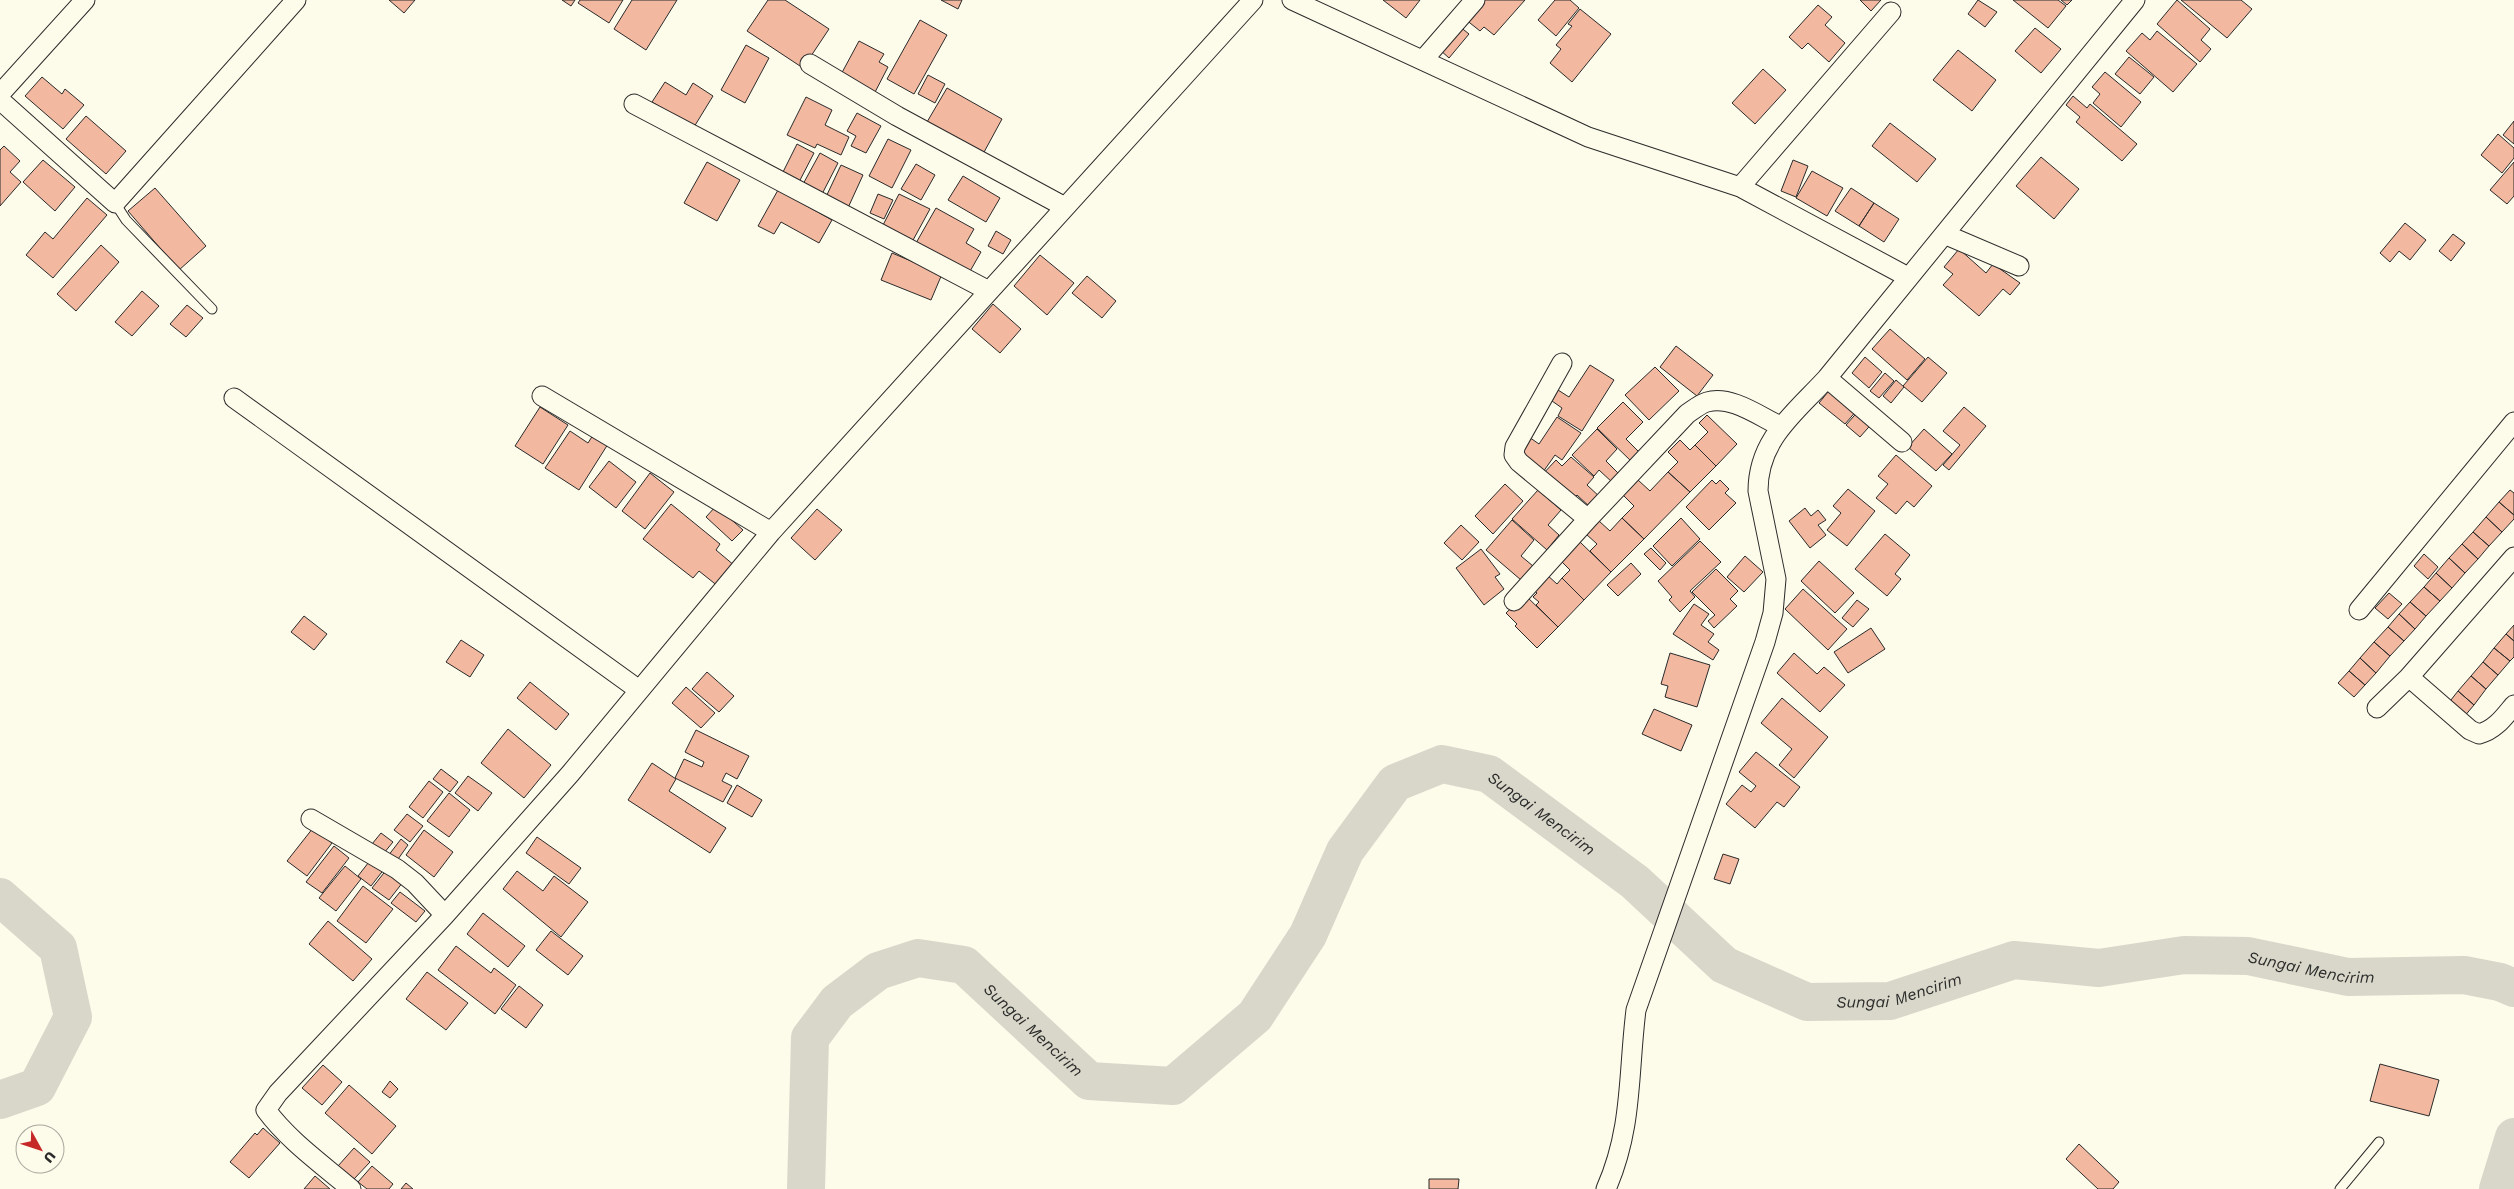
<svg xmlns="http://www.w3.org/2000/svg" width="2514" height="1189" font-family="'Work Sans',sans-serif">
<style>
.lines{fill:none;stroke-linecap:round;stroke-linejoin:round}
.river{stroke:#d8d7c9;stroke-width:38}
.building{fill:#f2b8a0;stroke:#2b2b2b}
.service-casing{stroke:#2b2b2b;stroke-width:11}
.minor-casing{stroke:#2b2b2b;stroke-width:21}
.service{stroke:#fdfbea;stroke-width:9}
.minor{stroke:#fdfbea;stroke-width:19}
.labels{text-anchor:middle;stroke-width:4;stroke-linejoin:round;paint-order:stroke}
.water-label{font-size:16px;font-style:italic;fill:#2b2b2b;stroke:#fdfbea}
</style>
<rect width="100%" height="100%" fill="#fdfbea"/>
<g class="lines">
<g class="river">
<path d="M0,897L58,948L73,1017L37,1087L0,1100"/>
<path id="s1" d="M806,1189L810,1038L837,1002L878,971L918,958L964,965L1089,1081L1173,1086L1255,1016L1308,935L1345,851L1395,783L1442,764L1489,774L1635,882L1724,965L1807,1002L1890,1001L2014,960L2099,968L2184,955L2248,956L2348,977L2464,975L2500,982L2514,988"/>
<path d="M2498,1189L2514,1137"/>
</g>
</g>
<path class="building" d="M389,0H415L404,13Z
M562,0H575L571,6Z
M580,0H623L609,23L578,3Z
M632,0H677L646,50L614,29Z
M768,0H785L829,29L803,68L747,31Z
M941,0H962L958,9Z
M1383,0H1420L1406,18Z
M1482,0H1525L1494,35L1484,27L1480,31L1465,19Z
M1555,0H1570L1579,8L1556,36L1538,20Z
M1860,0H1881L1871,11Z
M1978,0L1997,12L1985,27L1968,14Z
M2013,0H2058L2066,6L2048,28Z
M2061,0H2072L2067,5Z
M2177,0L2210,29L2201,40L2211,49L2200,62L2157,24Z
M2181,0H2241L2252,9L2227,38Z
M1818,5L1832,17L1825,25L1845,43L1829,62L1808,43L1802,49L1789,37Z
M1580,9L1611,34L1572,82L1550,63L1561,49L1556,45L1572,26L1568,24Z
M920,20L947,35L914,94L887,79Z
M1459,26L1469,34L1449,58L1439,49Z
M2035,28L2061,49L2041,73L2015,51Z
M2157,31L2197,64L2173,92L2126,51L2142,33L2150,40Z
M859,41L884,54L879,62L888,67L872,98L838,80Z
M746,45L769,58L745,103L721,90Z
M1958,50L1996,80L1972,111L1933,80Z
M2129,57L2154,77L2140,94L2115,74Z
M1763,69L1786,90L1755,124L1732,103Z
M2105,72L2141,102L2121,127L2093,103L2100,94L2092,87Z
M928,75L945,84L935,103L918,94Z
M42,77L62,94L65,89L84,105L63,129L25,96Z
M665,82L686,95L693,83L713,96L694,127L652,102Z
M947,88L1002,119L983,154L927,122Z
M2073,96L2087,108L2090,104L2137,144L2122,161L2076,122L2080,117L2066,105Z
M806,97L832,110L825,125L849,137L841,155L817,144L815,148L787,135Z
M857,113L881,126L866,153L851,146L856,136L847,131Z
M86,116L126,151L106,174L66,139Z
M2514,121V144L2503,135Z
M1890,123L1936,159L1917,182L1872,146Z
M2498,134L2514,148V158L2502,173L2481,155Z
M888,139L911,150L892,188L869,176Z
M797,144L814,153L798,184L781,176Z
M4,146L20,161L10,172L21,182L0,206V150Z
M820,153L838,163L821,196L802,186Z
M2041,157L2079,189L2054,219L2016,186Z
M43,160L75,187L55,211L23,182Z
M1793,160L1808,166L1796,197L1781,191Z
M707,162L740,180L717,221L684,203Z
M2514,162V196L2507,204L2490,190Z
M916,164L935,175L921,200L901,189Z
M841,165L863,175L847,210L825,199Z
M1812,171L1843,188L1827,216L1796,198Z
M963,176L1000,198L986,222L948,200Z
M155,188L206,246L179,270L128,211Z
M1851,188L1874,203L1859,226L1835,211Z
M778,190L832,220L819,243L781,222L774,234L758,226Z
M878,194L893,200L884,219L870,213Z
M899,194L930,209L912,242L882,227Z
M87,198L107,215L53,278L26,255L45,232L53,239Z
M1874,203L1899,219L1884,242L1859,226Z
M936,208L974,229L966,243L981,252L969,273L916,243Z
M2405,223L2426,240L2410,260L2399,251L2390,262L2380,253Z
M996,231L1011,240L1003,254L988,246Z
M2453,234L2465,243L2451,261L2439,251Z
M101,245L119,262L76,311L57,294Z
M1959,249L1986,273L1993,264L2020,283L2010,295L2003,289L1979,316L1943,285L1953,274L1944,267Z
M892,253L942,274L931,300L881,280Z
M1040,255L1074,283L1047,315L1014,286Z
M1087,276L1116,301L1102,318L1072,293Z
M142,291L159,306L132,336L115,322Z
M993,304L1021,329L1000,353L972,329Z
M187,305L203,318L186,337L170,324Z
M1890,329L1925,359L1907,380L1872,349Z
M1676,346L1713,375L1697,396L1660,367Z
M1865,357L1882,372L1869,388L1852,373Z
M1928,357L1947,373L1922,402L1903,386Z
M1590,365L1614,380L1582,431L1558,416L1562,408L1552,401L1558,390L1569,397Z
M1655,367L1679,391L1649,420L1625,395Z
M1885,373L1894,381L1879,398L1870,391Z
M1896,380L1904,387L1891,403L1883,396Z
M1832,387L1858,409L1845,424L1819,403Z
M1623,402L1643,422L1626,439L1640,453L1632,462L1597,428Z
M540,407L568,425L543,464L515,446Z
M1964,407L1986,426L1949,470L1943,465L1960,445L1943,431Z
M1861,408L1875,420L1860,437L1846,425Z
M1707,415L1737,444L1716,466L1695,445L1708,432L1699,423Z
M1557,417L1581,433L1562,460L1555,455L1543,472L1518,452L1529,437L1539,444Z
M1597,429L1617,449L1606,461L1620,475L1613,483L1599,470L1594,476L1572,455Z
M1924,429L1952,454L1936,471L1908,447Z
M570,431L588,443L593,435L608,444L579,490L545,468Z
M1680,440L1690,450L1695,445L1716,466L1690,492L1668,472L1678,462L1668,452Z
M1896,455L1932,486L1914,507L1907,501L1896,514L1876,498L1888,484L1878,476Z
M1571,457L1594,477L1587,485L1601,498L1591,508L1577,495L1573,500L1541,476L1556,460L1562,466Z
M609,461L636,482L616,508L589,487Z
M1668,472L1690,492L1644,539L1622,518L1634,506L1623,495L1638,480L1650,491Z
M650,473L674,492L645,529L622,511Z
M1712,480L1716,484L1720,480L1729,489L1725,493L1736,503L1709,530L1686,507Z
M1505,484L1523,501L1493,534L1475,516Z
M1848,489L1875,511L1847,546L1827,530L1841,513L1833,506Z
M1538,490L1561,510L1548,525L1559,535L1547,550L1512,519Z
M2510,490L2514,493V515L2499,502Z
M2499,502L2514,515V519L2502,532L2486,517Z
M671,504L720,544L716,550L735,566L719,587L699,571L693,578L643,539Z
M716,506L743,530L732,541L706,517Z
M1805,508L1811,516L1818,510L1826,520L1818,525L1826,535L1810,548L1789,521Z
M817,509L842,530L815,560L791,538Z
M2486,517L2502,532L2489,546L2473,532Z
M1622,518L1644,539L1611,572L1590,551L1597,544L1586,534L1599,521L1610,531Z
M1681,518L1700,539L1672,566L1653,546Z
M1512,520L1534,540L1521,556L1533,566L1521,580L1486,550Z
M1461,525L1479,542L1462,560L1444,543Z
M2473,532L2489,546L2478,559L2462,544Z
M1885,534L1910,555L1895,574L1901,579L1887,596L1855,569Z
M1700,541L1721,562L1690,591L1695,597L1680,612L1669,600L1672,597L1658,581Z
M1580,542L1611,572L1584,600L1562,578L1570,570L1561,561Z
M2462,544L2478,559L2465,573L2449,558Z
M1651,548L1666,563L1660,570L1644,554Z
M1481,549L1500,574L1495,577L1504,589L1484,605L1456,568Z
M2424,554L2438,567L2428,579L2414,566Z
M1745,556L1763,572L1744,592L1727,577Z
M2449,558L2465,573L2452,588L2436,573Z
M1819,561L1854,593L1835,613L1801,581Z
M1631,563L1641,574L1618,596L1607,585Z
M1716,569L1738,591L1730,599L1737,606L1714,628L1708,621L1715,615L1692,592Z
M2436,573L2452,588L2440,601L2424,587Z
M1546,574L1557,584L1562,578L1584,600L1558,627L1536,605L1539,602L1533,597L1537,593L1531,588Z
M2424,587L2440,601L2426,616L2410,602Z
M1803,589L1847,629L1828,650L1785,609Z
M2389,593L2402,604L2388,619L2375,608Z
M1525,595L1558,627L1537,648L1515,626L1517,624L1506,613Z
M1857,600L1869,609L1853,627L1842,618Z
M2410,602L2426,616L2415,629L2399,614Z
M1694,604L1709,614L1701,625L1714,634L1708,642L1719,650L1713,660L1673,634Z
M2399,614L2415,629L2404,641L2388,627Z
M304,616L327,634L314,650L291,632Z
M2514,625V641L2506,634Z
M2388,627L2404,641L2390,656L2374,642Z
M1871,628L1885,649L1848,673L1834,652Z
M2506,634L2514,641V657L2510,661L2494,648Z
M461,640L484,655L470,677L446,662Z
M2374,642L2390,656L2376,673L2360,658Z
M2494,648L2510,661L2498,675L2483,662Z
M1670,653L1710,665L1697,707L1665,697L1668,686L1661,684Z
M1794,653L1817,674L1824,667L1845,685L1820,712L1777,673Z
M2360,658L2376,673L2365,685L2349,671Z
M2483,662L2498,675L2486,689L2471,676Z
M2349,671L2365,685L2354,697L2338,683Z
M707,672L734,696L719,712L692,689Z
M2471,676L2486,689L2474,705L2458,691Z
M530,682L569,714L556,730L517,698Z
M686,687L715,713L701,728L672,703Z
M2458,691L2474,705L2463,718L2447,705Z
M1782,698L1828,737L1794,778L1779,765L1792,749L1761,723Z
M1654,709L1692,725L1681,751L1642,734Z
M508,729L551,765L524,798L481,763Z
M696,730L749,756L737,779L726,773L722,781L732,786L723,802L675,778L684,759L702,767L704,762L685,752Z
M1756,752L1800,787L1784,807L1777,802L1755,828L1726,804L1742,785L1751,792L1756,786L1739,772Z
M652,763L676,779L669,791L726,828L710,853L628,800Z
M441,769L458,782L450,792L433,779Z
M468,776L492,793L478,811L455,793Z
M429,781L443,792L423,818L409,807Z
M737,785L762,800L752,817L727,803Z
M449,793L470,810L449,837L427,821Z
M407,814L423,826L410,842L394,830Z
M313,828L332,843L307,876L287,861Z
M424,830L453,852L434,877L406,855Z
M381,833L393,842L384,853L372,844Z
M537,837L581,868L569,884L526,853Z
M401,839L408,845L396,862L388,856Z
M334,846L349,858L322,893L306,882Z
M1723,854L1739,859L1730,884L1714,879Z
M372,858L385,868L371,886L358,876Z
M345,866L361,879L336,911L319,898Z
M387,869L403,882L389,900L372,888Z
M517,871L543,891L554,876L588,902L561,937L503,889Z
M363,886L393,909L366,943L337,921Z
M400,892L425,911L416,922L391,903Z
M483,913L525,946L508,967L467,934Z
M328,921L372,959L353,981L309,944Z
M551,931L583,956L568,975L536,950Z
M456,946L491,973L494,968L516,985L495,1014L438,970Z
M427,972L468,1003L446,1030L406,999Z
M519,986L543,1005L526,1028L501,1009Z
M2380,1064L2439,1080L2429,1116L2370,1101Z
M323,1065L342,1082L322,1105L302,1088Z
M390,1081L398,1089L390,1098L382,1092Z
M349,1085L396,1126L372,1154L325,1113Z
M263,1128L280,1143L249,1178L230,1162L255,1133L257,1135Z
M2079,1144L2119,1182L2113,1189H2098L2066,1159Z
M354,1148L370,1162L354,1179L338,1166Z
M372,1166L393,1184L389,1189H367L358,1182Z
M315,1176L330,1189H304Z
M1429,1179H1459L1458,1189H1429Z
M406,1183L413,1189H401Z"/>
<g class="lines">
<defs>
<path id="service" d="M115,203L126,220L212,309
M2340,1189L2379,1142"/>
<path id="minor" d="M1292,0L1588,137L1740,187L1908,277
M1423,60L1475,0
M810,64L897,116L1065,207
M0,94L85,0
M0,100L115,203L296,0
M634,104L989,291
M1740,187L1891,12
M1944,234L2019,266
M1562,363L1515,447L1514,455L1519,462L1588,519
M1827,378L1902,442
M542,396L771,532
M234,398L639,690
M1514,601L1588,519L1687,414C1693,410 1700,404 1707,402C1731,395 1759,416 1780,426
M2359,610L2514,422
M2409,677L2470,730L2479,734C2495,730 2504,717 2514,705
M2377,708L2409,677L2514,557
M311,819L397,869L415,883L445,915
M351,1189C322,1164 289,1141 266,1110L278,1093L445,915L570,774L771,532L1253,0
M1606,1189C1633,1128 1628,1073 1636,1010L1765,642L1773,613L1776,579L1758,491C1758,439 1795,413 1827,378L2135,0"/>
</defs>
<use href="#service" class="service-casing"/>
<use href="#minor" class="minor-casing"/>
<use href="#service" class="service"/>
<use href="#minor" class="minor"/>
</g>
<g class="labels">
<g class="water-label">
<text dy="6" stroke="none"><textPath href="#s1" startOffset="1136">Sungai Mencirim</textPath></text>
<text dy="6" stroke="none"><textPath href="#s1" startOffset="1978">Sungai Mencirim</textPath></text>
<text dy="6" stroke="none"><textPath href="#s1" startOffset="1558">Sungai Mencirim</textPath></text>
<text dy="6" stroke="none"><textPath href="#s1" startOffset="431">Sungai Mencirim</textPath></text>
</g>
</g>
<g transform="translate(40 1149) rotate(130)"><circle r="24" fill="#fdfbea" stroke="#a9a89e"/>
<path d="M0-4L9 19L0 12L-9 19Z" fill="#c62828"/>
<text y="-8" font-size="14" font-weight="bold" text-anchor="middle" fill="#2b2b2b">U</text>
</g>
</svg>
